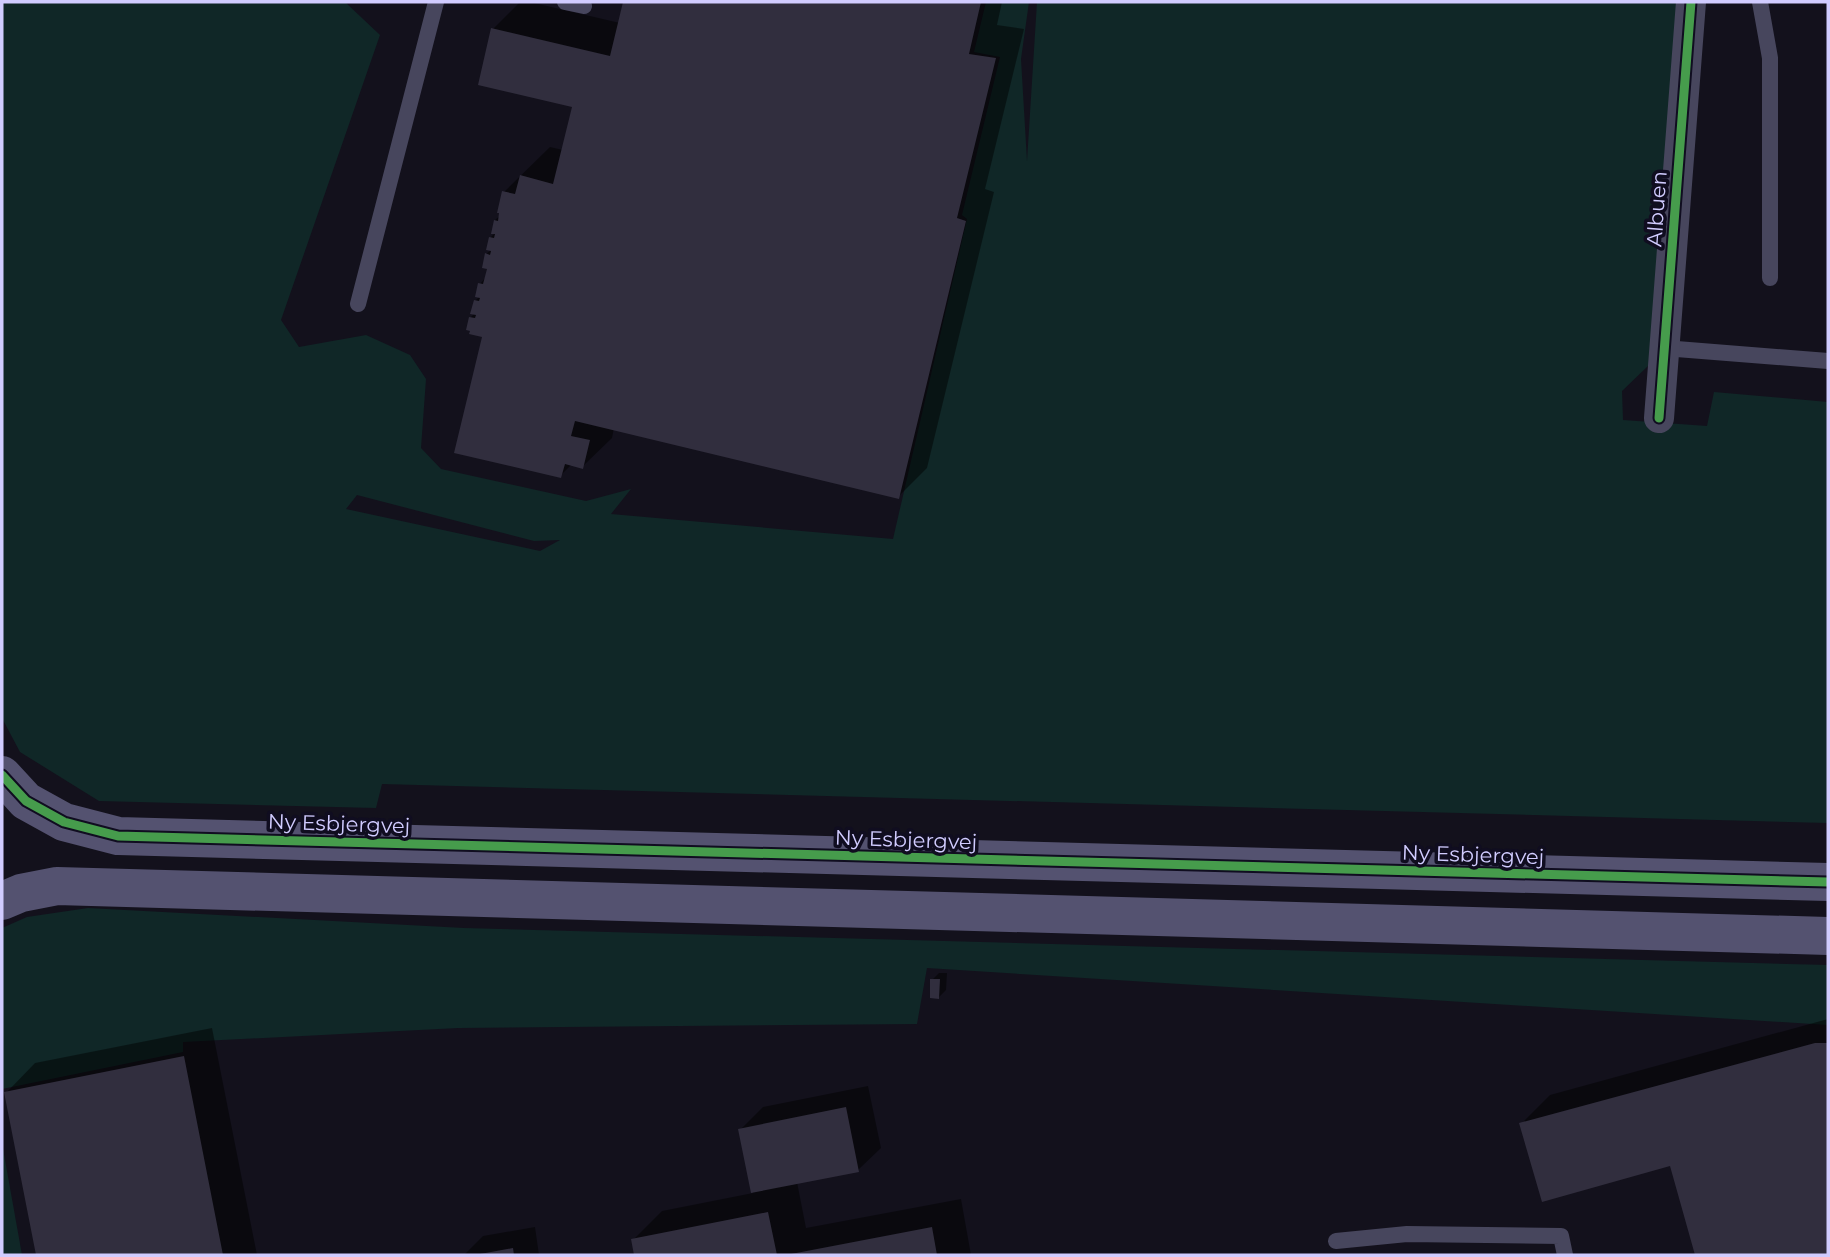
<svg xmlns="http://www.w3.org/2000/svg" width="1830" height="1257" font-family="Montserrat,sans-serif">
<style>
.green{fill:#102727;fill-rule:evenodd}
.shadow{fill:#0007}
.building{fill:#312e3e}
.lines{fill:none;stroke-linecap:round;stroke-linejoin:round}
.lane{stroke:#47465d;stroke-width:16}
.street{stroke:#47465d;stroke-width:30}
.secondary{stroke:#545270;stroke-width:38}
.cycleway-casing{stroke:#100d20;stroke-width:13}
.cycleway{stroke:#469c4c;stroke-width:9}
.labels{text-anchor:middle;stroke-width:7;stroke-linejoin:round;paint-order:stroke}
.street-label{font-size:21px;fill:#d1ccff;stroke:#100d20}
</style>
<rect width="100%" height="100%" fill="#13111c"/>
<path class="green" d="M2,2H345L380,35L281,320L299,347L366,335L410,355L426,379L421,448L441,469L586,501L631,489L611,514L893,539L967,219L962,215L1000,57L974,52L986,2H1029L1021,59L1027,161L1037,2H1678L1649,365L1622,391L1623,420L1707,426L1714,392L1828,402V823L382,784L376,808L99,801L20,752L2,718ZM357,495L534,541L560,540L540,551L346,509Z
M88,908L464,928L1828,965V1025L927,968L917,1024L458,1028L183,1042V1052L2,1089V928L27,917Z
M2,1143L22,1255H2Z"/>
<path class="shadow" d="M520,2H530L620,23L625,2H1002L997,25L1024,29L985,189L994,192L927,468L898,497L614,428L612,438L582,467L572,464L560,476L484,336L471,317L475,313V301L480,296V284L486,277L489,267L486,254L491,250V237L495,233V220L501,215L504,192L550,147L563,150L574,106L493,29Z
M939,973H947L946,990L939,997L932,980Z
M1828,1019V1255H1697L1671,1164L1521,1124L1550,1095Z
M212,1028L257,1255H38L6,1093L35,1063Z
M868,1086L881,1148L858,1170L797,1182L806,1228L961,1199L971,1255H636L633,1240L662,1211L753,1193L740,1130L763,1107Z
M535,1227L539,1255H464L483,1236Z"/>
<path class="building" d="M623,2H981L969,54L996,58L957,218L966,221L899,499L575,421L571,436L590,440L583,469L565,464L561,478L454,453L482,337L469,334L470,331L466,330L469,317L475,318L476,315L470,314L474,300L479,301L480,298L475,297L478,283L483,284L487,269L482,268L485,253L490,255L491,251L486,250L489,237L494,238L495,234H491L494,220L498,221L499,213H497L502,191L515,194L520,175L553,184L572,107L478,85L491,28L610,56Z
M930,979H940L939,999L930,998Z
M1815,1043H1828V1255H1695L1670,1166L1542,1202L1519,1123Z
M184,1056L223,1255H36L4,1092Z
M846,1107L859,1172L751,1193L738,1129Z
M768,1212L777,1255H634L631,1239Z
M932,1227L937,1255H791V1254Z
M513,1248L514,1255H480V1254Z"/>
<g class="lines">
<path class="lane" d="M565,2L584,6
M1760,2L1770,58V278
M358,304L436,2
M1664,348L1828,361
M1336,1241L1407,1234L1561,1236L1565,1255"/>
<path class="street" d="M1659,418L1691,2"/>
<path class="secondary" d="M2,775L26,801L64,822L118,836L1828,882
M2,901L21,893L57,886L1828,936"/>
<defs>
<path id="cycleway" d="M1659,418L1691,2
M2,775L26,801L64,822L118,836L1828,882"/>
</defs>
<use href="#cycleway" class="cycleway-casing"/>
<use href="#cycleway" class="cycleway"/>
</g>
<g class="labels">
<g class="street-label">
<text transform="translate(1657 209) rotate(-86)" y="7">Albuen</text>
<text transform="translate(339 824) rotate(2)" y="7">Ny Esbjergvej</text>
<text transform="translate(906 840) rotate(2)" y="7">Ny Esbjergvej</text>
<text transform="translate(1473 855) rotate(2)" y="7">Ny Esbjergvej</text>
</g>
</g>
<rect width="1830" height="1257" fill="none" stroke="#d1ccff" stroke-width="7"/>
</svg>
